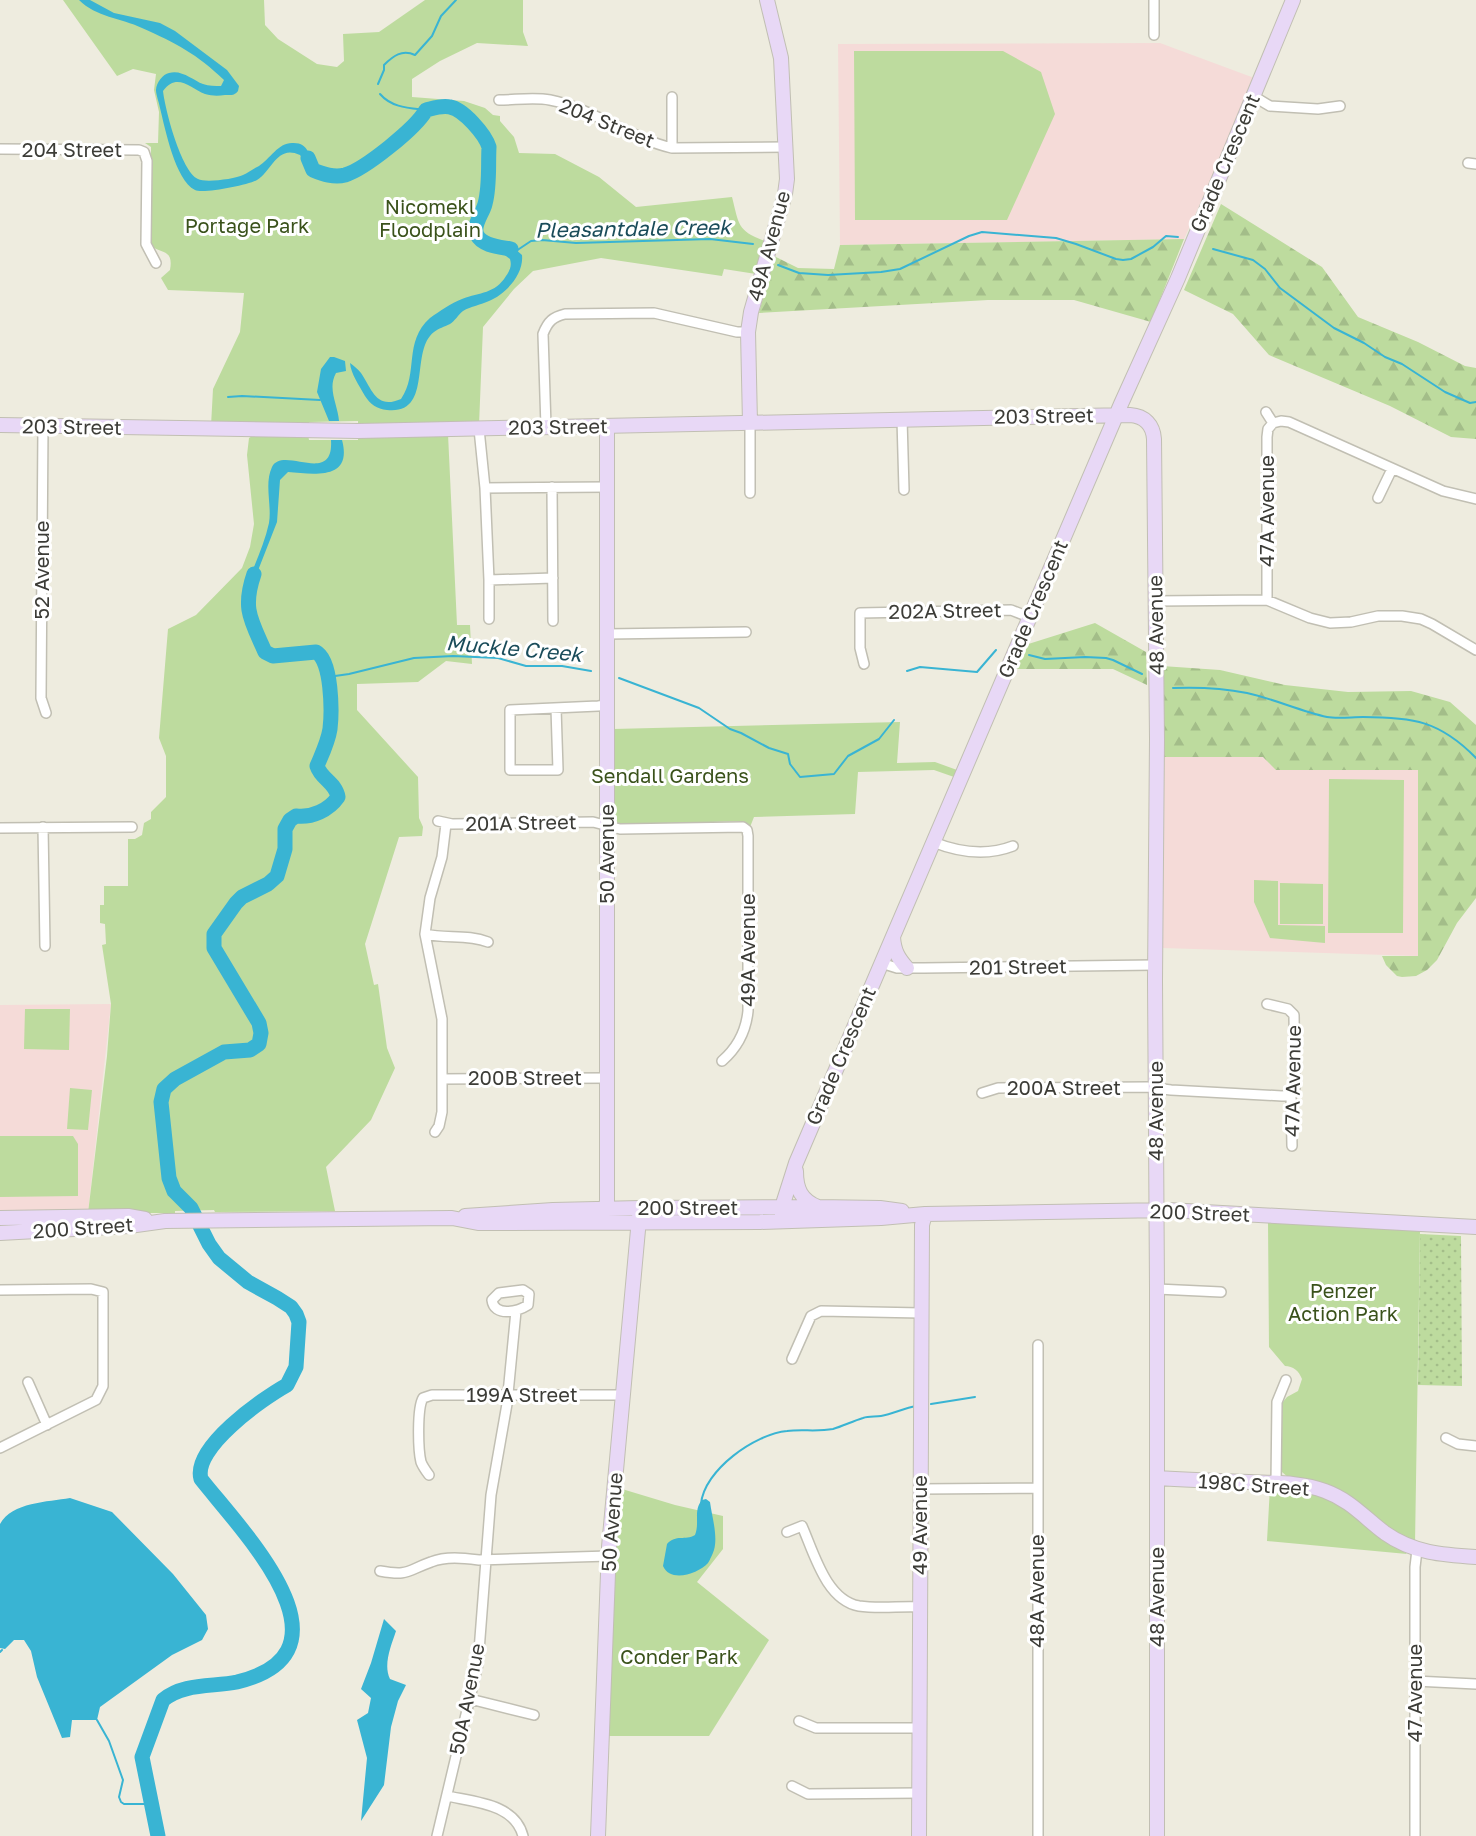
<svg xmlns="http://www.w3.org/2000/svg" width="1476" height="1836" font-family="'Golos Text',sans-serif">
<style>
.education{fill:#f5dbd8}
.grass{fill:url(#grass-dots)}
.forest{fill:url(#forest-firs)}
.park{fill:#bddb9e}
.water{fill:#39b4d3}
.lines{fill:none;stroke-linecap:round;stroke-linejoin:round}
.stream{stroke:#39b4d3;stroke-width:2}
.river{stroke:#39b4d3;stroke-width:15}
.street-casing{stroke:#c1bfb3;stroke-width:12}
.secondary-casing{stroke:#c1bfb3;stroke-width:16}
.street{stroke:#fff;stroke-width:9}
.secondary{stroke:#e8d8f6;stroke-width:14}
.labels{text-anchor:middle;stroke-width:6;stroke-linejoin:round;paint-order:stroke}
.street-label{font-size:20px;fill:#3c3c37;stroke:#fff}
.park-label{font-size:20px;fill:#3a521b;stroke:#fff}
.water-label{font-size:21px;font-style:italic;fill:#1a4c5a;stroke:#fff}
</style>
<defs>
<pattern id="grass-dots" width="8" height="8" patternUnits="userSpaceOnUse" patternTransform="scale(1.5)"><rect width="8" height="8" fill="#bddb9e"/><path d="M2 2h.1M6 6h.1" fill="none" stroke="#a3bd89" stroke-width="1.8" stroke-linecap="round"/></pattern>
<pattern id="forest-firs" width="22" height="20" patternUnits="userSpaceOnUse" patternTransform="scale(1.5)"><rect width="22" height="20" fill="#bddb9e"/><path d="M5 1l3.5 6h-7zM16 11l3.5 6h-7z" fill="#a3bd89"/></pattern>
</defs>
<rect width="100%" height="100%" fill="#eeecdf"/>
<path class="education" d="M1160,43L1257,79L1184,239L840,245L838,44Z
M1163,757H1263L1277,770H1418V956L1163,948Z
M111,1004L88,1213L0,1214V1005Z"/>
<path class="grass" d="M1420,1234L1461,1236L1462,1386L1418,1385Z"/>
<path class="forest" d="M1221,204L1322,267L1358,317L1418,342L1465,366L1476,368V439L1451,437L1390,406L1269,355L1233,314L1184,290Z
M1184,239L1151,322L1074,300H988L759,313L774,256L798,268L834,269L840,245Z
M1095,623L1146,652L1147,685L1113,669H1012L1022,646Z
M1162,666L1220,670L1285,685L1348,692L1411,691L1450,702L1476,725V898L1457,923L1437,960L1427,970L1416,976L1402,977L1397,976L1386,965L1382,956H1418V770H1276L1263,757H1163Z"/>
<path class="park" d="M63,0H264L265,25L278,39L317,64L337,67L344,61L343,34L379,32L425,0H523V32L528,46L477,43L440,61L412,79V97L464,101L485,108L493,115L500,116V121L514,137L519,153L555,154L599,177L636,207L732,197C739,224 737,231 765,241L756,274L724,269L722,276L601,258L533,271L514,289L483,327L479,425L358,426V421L309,422L308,427L211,426L213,389L240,332L244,293L168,290L161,278L170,270C174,248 160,254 150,245L151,150V147L145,143H158L159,112L154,90L156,74L133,69L117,76Z
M854,51H1003L1041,72L1055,114L1007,220H855Z
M448,434L457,625H470L472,664L446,661L418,682L357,684V710L418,777L419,818L423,827L422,836L399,837L365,944L374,985L378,984L387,1048L395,1068L371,1120L326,1167L335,1211L215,1212L214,1210L175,1211V1213H88L107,1056L111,1004L102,945L106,944L105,924L100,923V905H104V886H128V839H135L142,835L144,823L151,819V812L166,797V756L159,738L168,629L196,615L242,568L250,547L254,524L247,455L249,438L254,435H308L309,440H358V435Z
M900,722L897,763L935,762L957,770L954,777L934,770L858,772L855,814L754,817L750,827L741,821L625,825L618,823L614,818L613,729Z
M1329,779L1404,780L1403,933H1328Z
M1254,880L1278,881V925L1325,926V943L1270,938L1254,902Z
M1280,883L1323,884V924H1280Z
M25,1009H70L69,1050L24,1049Z
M70,1088L92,1090L88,1130L67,1129Z
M0,1136H73L78,1144V1196L0,1197Z
M1268,1223L1420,1231L1415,1544L1289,1478L1282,1472V1403L1287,1397L1298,1391L1302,1379C1299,1371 1293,1366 1285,1366L1269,1347Z
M1270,1487L1296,1489L1334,1501L1407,1554L1267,1541Z
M622,1489L675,1505L723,1516V1549L697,1582L769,1640L709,1736H607L616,1549Z"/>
<path class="water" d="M79,0H90L114,13L160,23L175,31L227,70L239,86L238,91C234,96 231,95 225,95C218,96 212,96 205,94C190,88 177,72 163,91C165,109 181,171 198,179C205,183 235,179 243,175C248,173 254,168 259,166C270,159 278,143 292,143C309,142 309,156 313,167L319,171V179L308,172L305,162L300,155C277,144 272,171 257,180C248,185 203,194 195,190C175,180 165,128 160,108C159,102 156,95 156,90C156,83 163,74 169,73C181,69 193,80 203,84C209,86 215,86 221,86L224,80C197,54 176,43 142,28C121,18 96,17 79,0Z
M494,239L514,248L522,255C524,274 506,294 489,301C481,305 471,306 463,311C458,315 455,321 450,324C444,327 439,328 434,332C409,351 434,415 387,410C377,409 370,404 365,396C359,385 351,374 350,363C354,366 358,369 361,373C372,389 376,410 401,399C419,373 403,342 430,318C440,311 451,303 462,299C480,292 495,294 506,276C510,270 512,266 510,259L491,245Z
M330,357H334L345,361L346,371L336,373C327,389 338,405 339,421H329L317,392L321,369Z
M331,440H342C353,481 313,474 288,472L280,480L277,522L250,591L244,593C252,570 264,546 269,523C272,505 264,484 272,467C283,445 334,487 331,440Z
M70,1498L112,1512L173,1574L206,1615L208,1629L202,1640L172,1655L100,1707L97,1720H72L70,1737L62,1738L37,1677L31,1651L24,1640H14L5,1649L0,1648V1524C12,1502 48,1502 70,1498Z
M706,1499L710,1502C712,1517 718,1536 714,1550C713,1553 710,1560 708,1563C698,1574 670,1583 663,1566L667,1544C676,1534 685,1541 695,1535C700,1523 693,1510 702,1500Z
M384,1619L396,1631C391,1646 383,1665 390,1679L406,1685L398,1701L391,1727L384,1785L361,1821L367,1758L357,1720L368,1713L371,1698L361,1689L371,1663Z"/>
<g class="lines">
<path class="stream" d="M378,84L384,70V65C393,56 402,49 415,55L432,36L441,16L456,0
M380,94C392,108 410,108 426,110
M1213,249L1253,260L1265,269L1280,288L1334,328L1364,343L1385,357L1402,364L1445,392L1470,403L1476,402
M516,251L531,241L542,240L576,243L710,239L753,244
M778,265L799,273L828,275L881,272L900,269L969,236L982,232L1056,238L1076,244L1116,259L1123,260L1131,259L1153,247L1166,236L1178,237
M228,397L242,396L320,400
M1029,655L1045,659L1085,657L1106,658L1113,660L1142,674
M907,671L920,667L977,672L996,650
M328,677L349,674L414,658L453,656L498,658L526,666H562L591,671
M619,678L699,708L730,729L741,733L769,748L788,754L790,764L800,777L834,774L848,756L879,739L894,720
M1173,688C1198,687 1222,688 1247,693C1274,699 1300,711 1327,717C1337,719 1352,717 1363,717C1413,717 1440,721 1476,758
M931,1404L975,1397
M701,1504C704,1470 755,1434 787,1431C802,1429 817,1432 833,1429C843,1426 853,1421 863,1418C869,1416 875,1417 881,1416C893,1414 904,1408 916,1406
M0,1652L2,1650
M97,1720L109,1741L123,1780L119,1797L121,1802L124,1804H152"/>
<path class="river" d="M308,158L313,170C323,174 334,178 345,175C365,169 416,128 426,110C434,108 442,105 450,107C463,109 485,134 489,147C488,165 490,186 485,204C483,213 472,225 477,235C482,246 501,247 511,249
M158,1836L142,1757L163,1700C183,1683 213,1687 237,1682C363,1652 240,1529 201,1479C192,1448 262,1399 287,1385L296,1367L299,1322L296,1314L291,1307L277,1298L248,1282L219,1258L209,1244L191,1208L174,1191L169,1178L161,1102L164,1089L175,1079L224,1052L250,1050L259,1044L261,1033L259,1023L214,948V934L236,903L242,897L268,884L277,876L285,849V829L290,820L296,816C312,818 329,810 338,797C336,783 321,779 317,766C322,754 328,742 330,729C332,712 332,660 316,652L273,656L265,652C251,620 242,609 254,574"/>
<defs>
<path id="street" d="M1154,0V35
M1253,96L1270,106L1318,109L1340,106
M499,100C515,100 534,97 550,100C591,108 630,138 672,148L787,147
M672,148V97
M0,149L139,150L144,152L147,161L146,244L156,263
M1468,163L1476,164
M1266,412L1273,423
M902,419L904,490
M750,423V493
M1273,423L1281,421L1289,422L1443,491L1476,499
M43,426L41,698L46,713
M546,427L543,334C548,321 553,317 565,314L654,313L737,332H748
M479,429L485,488L489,580V619
M552,487L553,621
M485,488L607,487
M1378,498L1392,469
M489,580L553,578
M1267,600V437L1268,429L1273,423
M1155,601L1267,600L1310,618L1330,623L1351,622L1378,616H1402L1421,619L1432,624L1476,650
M607,634L746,632
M864,664L860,648V613L1011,610L1029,617
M556,708L558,770H510V710L598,706L607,705
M438,821L452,824L593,822L620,829L743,827L747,830L748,836V1011C746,1031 737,1048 722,1061
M43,827L45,946
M0,828L132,827
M933,842C958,852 987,856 1013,846
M425,934C446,939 467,934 488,942
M881,963L897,968H924L1155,965
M1267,1004L1288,1009L1294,1015L1295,1088L1291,1095L1292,1146
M442,1079L607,1078
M982,1093L998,1088L1147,1087L1171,1090L1282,1096L1291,1095
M435,1132L439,1126L442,1112V1019L425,934L430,898L442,857L446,824
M1157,1289L1221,1292
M0,1290L91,1289L103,1292V1386L96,1400L0,1448
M523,1290L529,1294L528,1305C517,1312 494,1317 492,1300L499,1293Z
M792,1359L811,1316L821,1311L921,1313
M28,1382L47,1425
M1446,1438L1458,1444L1476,1446
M429,1475C426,1471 423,1467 421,1462C418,1450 417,1408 423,1398L432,1395H623
M1276,1483L1277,1402L1286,1380
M920,1489L1037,1488
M787,1532L802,1526C814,1553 826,1600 859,1606C878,1609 900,1606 920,1607
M380,1571C409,1576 406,1571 431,1562C446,1556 463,1558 479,1560L609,1556
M1415,1681L1476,1684
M470,1699L534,1715
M799,1721L816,1728H919
M792,1786L808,1794L919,1793
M447,1796C475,1802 515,1804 523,1836
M437,1836L478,1664L491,1495L507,1404L516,1311
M1038,1836V1345
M1415,1836V1567L1417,1550"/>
<path id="secondary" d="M750,423L748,332L751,312L785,194L787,179L781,58L767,0
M0,425L358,431L1130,415C1145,416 1153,425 1154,439L1157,739L1155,980L1157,1289V1836
M893,937C894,951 898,958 907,968
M796,1171C796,1189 801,1200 818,1207
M465,1216L553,1210L640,1208L818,1207L880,1208L902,1211
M583,1217C596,1216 605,1215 607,1201V426
M0,1218L128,1216L145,1219
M782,1221V1207L796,1163L1121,404L1178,278L1293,0
M0,1233L129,1226L165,1221L452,1218L478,1223L760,1222L881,1218L925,1214L1168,1210L1476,1227
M1157,1478C1188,1480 1218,1481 1249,1482C1275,1483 1301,1482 1325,1491C1350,1500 1365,1518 1385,1533C1413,1553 1443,1555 1476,1557
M598,1836L609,1547L640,1208
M919,1836L922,1225L925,1214"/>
</defs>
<use href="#street" class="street-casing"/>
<use href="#secondary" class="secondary-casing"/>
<use href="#street" class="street"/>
<use href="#secondary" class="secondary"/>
</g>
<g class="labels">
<g class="street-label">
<text transform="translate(607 123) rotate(22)" y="7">204 Street</text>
<text x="72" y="157">204 Street</text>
<text transform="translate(1225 163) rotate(-67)" y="7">Grade Crescent</text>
<text transform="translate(769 246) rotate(-75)" y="7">49A Avenue</text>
<text transform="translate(1044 416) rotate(-1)" y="7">203 Street</text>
<text transform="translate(72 427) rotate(1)" y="7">203 Street</text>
<text transform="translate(558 427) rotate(-1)" y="7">203 Street</text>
<text transform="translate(1267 511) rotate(-90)" y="7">47A Avenue</text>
<text transform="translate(42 570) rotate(-90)" y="7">52 Avenue</text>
<text transform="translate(1033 609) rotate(-67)" y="7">Grade Crescent</text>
<text transform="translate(945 611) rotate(-1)" y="7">202A Street</text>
<text transform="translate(1156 625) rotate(-91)" y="7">48 Avenue</text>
<text transform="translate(521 823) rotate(-1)" y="7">201A Street</text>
<text transform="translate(607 854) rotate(-90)" y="7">50 Avenue</text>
<text transform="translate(748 950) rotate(-90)" y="7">49A Avenue</text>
<text transform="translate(1018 967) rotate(-1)" y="7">201 Street</text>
<text transform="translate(841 1056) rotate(-67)" y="7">Grade Crescent</text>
<text x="525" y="1085">200B Street</text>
<text transform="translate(1293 1081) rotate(-89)" y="7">47A Avenue</text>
<text x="1064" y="1095">200A Street</text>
<text transform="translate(1156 1111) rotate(-90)" y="7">48 Avenue</text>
<text x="688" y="1215">200 Street</text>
<text transform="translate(1200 1213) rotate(2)" y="7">200 Street</text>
<text transform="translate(83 1228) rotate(-4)" y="7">200 Street</text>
<text x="522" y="1402">199A Street</text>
<text transform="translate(1254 1485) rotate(4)" y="7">198C Street</text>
<text transform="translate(612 1522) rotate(-86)" y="7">50 Avenue</text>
<text transform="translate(920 1525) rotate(-90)" y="7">49 Avenue</text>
<text transform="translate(1037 1591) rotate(-90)" y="7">48A Avenue</text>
<text transform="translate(1157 1597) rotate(-90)" y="7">48 Avenue</text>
<text transform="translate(1415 1693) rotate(-90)" y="7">47 Avenue</text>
<text transform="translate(467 1699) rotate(-79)" y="7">50A Avenue</text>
</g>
<g class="park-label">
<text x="430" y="214">Nicomekl<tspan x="430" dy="23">Floodplain</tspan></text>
<text x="247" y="233">Portage Park</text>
<text x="670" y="783">Sendall Gardens</text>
<text x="1343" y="1298">Penzer<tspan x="1343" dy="23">Action Park</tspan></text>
<text x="679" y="1664">Conder Park</text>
</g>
<g class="water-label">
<text transform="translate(633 229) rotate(-1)" y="7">Pleasantdale Creek</text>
<text transform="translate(514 649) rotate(5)" y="7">Muckle Creek</text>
</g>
</g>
</svg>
